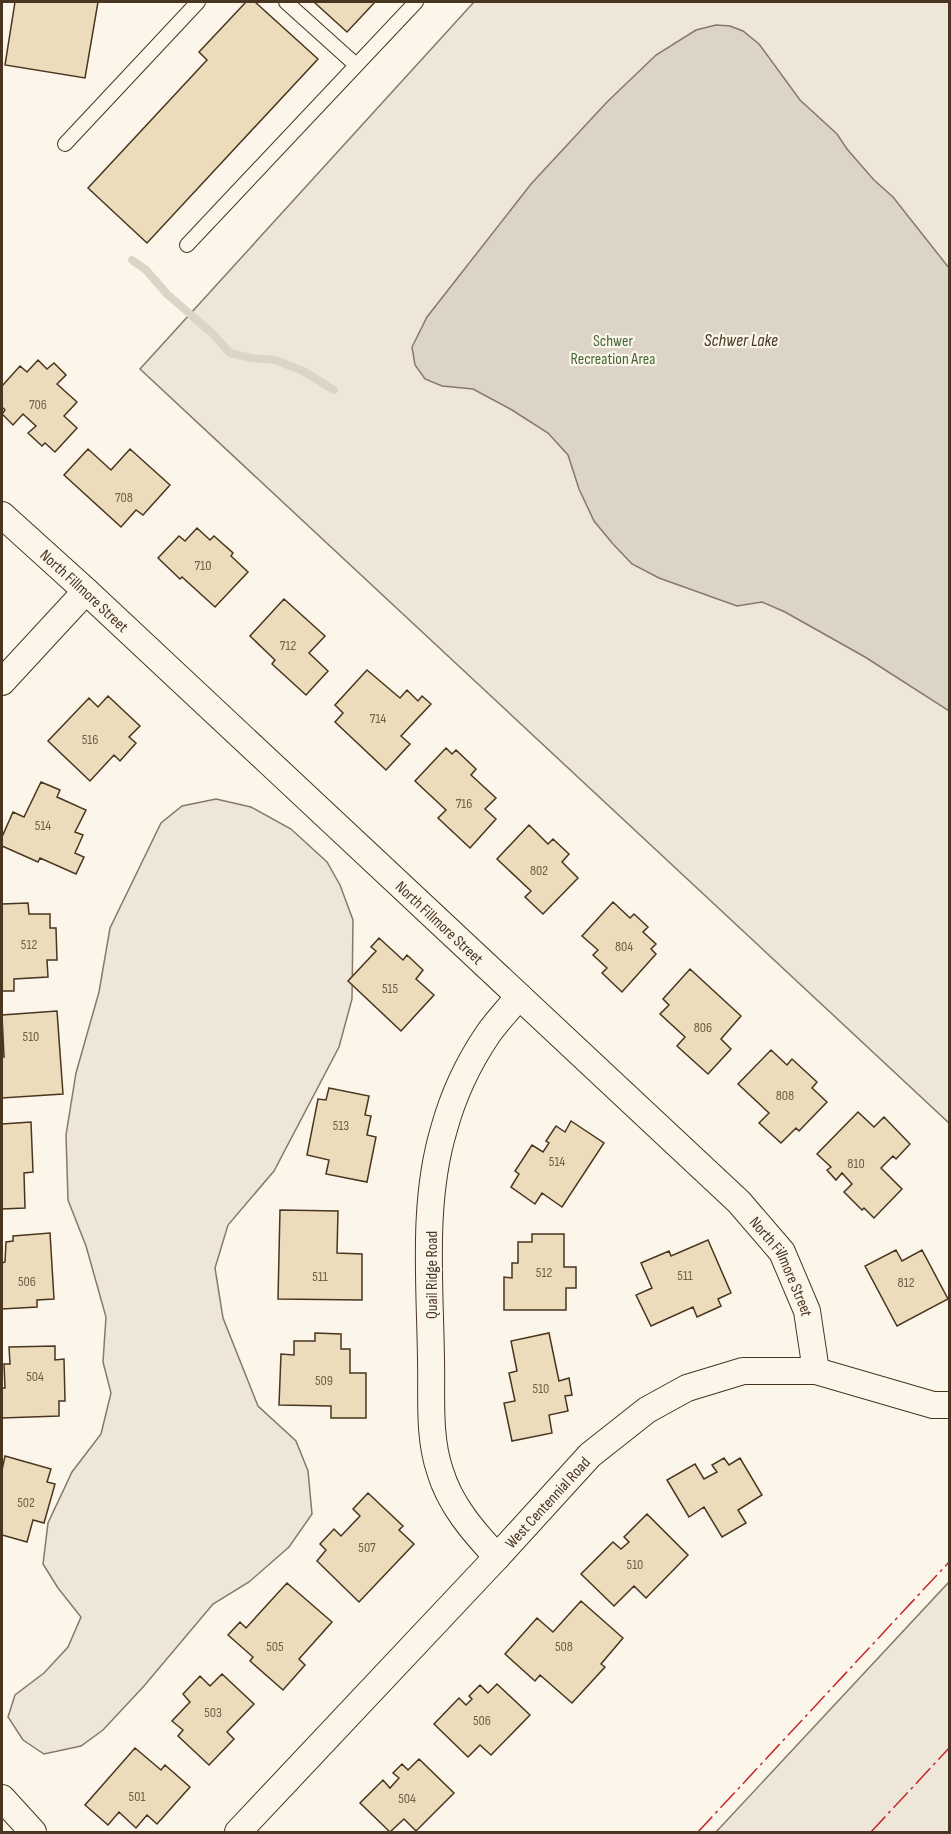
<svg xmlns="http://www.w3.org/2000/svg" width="951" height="1834" font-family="'Sofia Sans Condensed',sans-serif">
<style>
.green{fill:#ede6d9;stroke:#887966;stroke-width:1.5}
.water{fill:#dcd4c6;stroke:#887966;stroke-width:1.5}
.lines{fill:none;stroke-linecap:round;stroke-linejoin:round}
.stream{stroke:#dcd4c6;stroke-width:8}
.building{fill:#ecdcbc;stroke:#4a3520;stroke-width:1.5}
.lane-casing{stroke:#4a3520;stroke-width:16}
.street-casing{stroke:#4a3520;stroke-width:28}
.lane{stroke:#fbf6e9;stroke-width:14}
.street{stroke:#fbf6e9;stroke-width:26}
.power{stroke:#c62828;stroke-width:1.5;stroke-dasharray:21 4.5 3 4.5;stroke-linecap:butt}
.labels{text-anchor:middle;stroke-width:4.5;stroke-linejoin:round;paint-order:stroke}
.number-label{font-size:14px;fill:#725f47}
.park-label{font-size:16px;fill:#436837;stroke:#fbf6e9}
.street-label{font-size:16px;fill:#4a3520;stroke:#fbf6e9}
.water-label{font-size:18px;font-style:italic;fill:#4a3520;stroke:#fbf6e9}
</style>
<rect width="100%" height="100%" fill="#fbf6e9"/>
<path class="green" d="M474,2H949V1123L140,369Z
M216,799L251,807L291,829L327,862L340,885L353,920L352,999L339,1047L274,1171L228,1225L215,1268L223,1318L258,1406L296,1441L308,1471L312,1514L289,1547L249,1582L213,1604L144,1686L103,1730L81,1746L44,1754L23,1740L8,1717L15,1695L44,1673L68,1647L81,1617L58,1588L43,1564L48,1523L72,1472L101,1434L111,1393L103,1362L106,1317L86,1246L68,1200L66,1135L76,1073L99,992L110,928L161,823L182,806Z
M949,1582V1832H716Z"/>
<path class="water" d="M716,25L730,26L743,31L759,44L800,100L837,134L847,149L874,180L893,197L949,268V711L865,657L785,612L762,602L737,606L659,578L632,564L613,544L594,521L579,489L568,455L548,433L512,410L473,389L442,386L425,379L415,365L412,347L427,317L531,184L607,102L656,55L696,30Z"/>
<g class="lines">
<path class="stream" d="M132,260L146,270L167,294L214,335L230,353L251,358L275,360L303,371L334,390"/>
</g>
<path class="building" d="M15,2H98L85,78L5,65Z
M246,2H255L318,59L147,243L88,188L207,60L199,52Z
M314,2H375L347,32Z
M38,360L47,369L54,363L66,375L57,384L77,402L64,416L77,428L55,452L45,443L42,446L28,433L36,426L23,414L13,425L2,414L5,410L2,407V386L20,366L27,372Z
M88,449L111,470L130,449L170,485L143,515L136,510L121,527L64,475Z
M197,528L210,540L214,536L233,553L231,556L248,572L215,607L182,577L180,579L158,558L179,536L185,541Z
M284,599L325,636L309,653L328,671L306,695L272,664L275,660L250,636Z
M367,670L400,698L407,690L418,701L422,696L431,704L401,736L410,744L386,770L335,722L343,713L335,705Z
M108,696L140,726L129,737L136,743L120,761L114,755L90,781L48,741L89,698L98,707Z
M446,748L452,754L456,750L476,769L471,775L496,798L485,809L496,819L470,848L438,818L446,810L415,781Z
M41,782L60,790L57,797L86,810L75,832L83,835L75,853L84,857L76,874L40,858L38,862L2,846V837L13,812L24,817Z
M529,825L548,844L553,839L569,854L562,862L578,878L543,914L525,897L531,891L497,859Z
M613,902L630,918L634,914L648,927L643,932L656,944L651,949L656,954L622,992L602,973L607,968L593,955L598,950L582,936Z
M28,903L29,914H50V928H56L57,960H47L48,977L14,979V991H2V904Z
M379,938L403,960L407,955L423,970L416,979L434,995L401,1031L348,981L376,951L371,947Z
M690,969L741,1016L721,1039L731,1049L708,1074L677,1046L685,1037L660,1014L669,1005L663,999Z
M57,1011L63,1094L2,1098V1057H4L2,1015Z
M771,1050L787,1065L792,1059L817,1082L812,1088L827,1102L799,1131L796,1128L781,1143L759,1123L769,1113L738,1084Z
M329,1088L369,1096L365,1115L371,1116L367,1135L376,1137L367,1182L326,1174L329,1160L307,1155L318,1099L326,1100Z
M858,1112L874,1127L884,1117L910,1144L896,1159L893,1156L881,1168L902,1189L874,1218L864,1208L862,1210L844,1192L852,1184L842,1173L836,1180L827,1170L831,1167L817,1154Z
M571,1121L604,1143L562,1207L542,1193L535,1204L511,1187L519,1174L515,1171L532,1145L543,1152L549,1143L546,1141L556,1126L565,1132Z
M31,1122L33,1172L24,1173L25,1208L2,1209V1124Z
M280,1210L338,1211L337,1253L362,1254V1300L278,1299Z
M50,1233L54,1299L37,1300V1307L2,1309V1263L5,1262L6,1242L13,1241V1236Z
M532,1234H564V1267H576V1288H566V1310H504V1277L512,1278V1263H518V1242H532Z
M708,1240L731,1293L718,1299L721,1306L697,1317L693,1307L651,1326L636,1295L652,1288L641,1263L669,1251L671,1256Z
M896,1250L902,1261L922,1250L948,1299L897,1326L865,1266Z
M315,1333L341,1334V1349H350V1373H366V1418H331V1406L279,1405L281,1354L294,1355V1341H315Z
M549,1333L559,1381L569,1378L572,1395L565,1396L568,1411L549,1415L552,1433L512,1441L504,1403L515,1401L509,1373L517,1371L511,1341Z
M55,1346V1360L64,1359L65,1401H59V1416L2,1418V1388H5L4,1364H10L9,1347Z
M5,1456L51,1469L47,1482L55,1484L44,1523L33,1520L27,1542L2,1535V1470Z
M724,1458L729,1465L740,1458L762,1495L738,1510L746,1523L722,1537L704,1507L689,1517L667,1480L695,1464L704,1479L717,1472L712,1465Z
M368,1493L403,1526L399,1530L414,1544L359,1602L317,1561L326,1550L320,1544L334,1529L341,1536L360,1516L353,1509Z
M647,1514L688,1555L646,1598L634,1586L614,1606L581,1574L613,1542L621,1549L629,1542L624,1537Z
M287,1583L332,1622L299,1659L305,1665L283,1690L250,1661L253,1657L228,1635L240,1622L246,1628Z
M581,1601L623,1638L601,1664L605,1667L572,1703L540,1675L535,1681L505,1654L537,1618L553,1632Z
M222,1674L254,1704L227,1732L234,1739L209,1765L178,1736L183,1730L172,1721L190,1702L183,1694L200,1676L210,1686Z
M497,1684L530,1715L491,1755L480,1745L468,1757L434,1724L459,1698L466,1705L472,1699L469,1696L480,1685L488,1693Z
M135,1748L161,1770L165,1765L190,1787L157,1824L147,1815L136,1828L119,1812L108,1825L85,1805Z
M419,1759L454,1793L416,1831L404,1819L390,1832L360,1803L383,1780L390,1788L399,1778L393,1773L402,1764L408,1770Z"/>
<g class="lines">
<defs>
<path id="lane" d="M286,2L356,65
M65,144L198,2
M187,245L416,2"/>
<g id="street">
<path id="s1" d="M2,515L86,591L739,1202L782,1252L807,1311L816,1371"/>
<path d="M2,682L86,591"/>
<path d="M497,1557C473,1531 450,1505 440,1471C428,1436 432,1395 431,1359C430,1283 422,1202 444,1129C453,1096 469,1062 488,1034C497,1021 509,1009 519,996"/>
<path d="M2,1798L33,1832"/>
<path id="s2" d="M238,1832L497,1557L590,1455L647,1410L687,1388L743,1371H816L933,1405H950"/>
</g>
</defs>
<use href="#lane" class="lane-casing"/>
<use href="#street" class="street-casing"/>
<use href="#lane" class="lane"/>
<use href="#street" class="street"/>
<path class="power" d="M698,1832L950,1561
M871,1832L950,1747"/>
</g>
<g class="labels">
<g class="number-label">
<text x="38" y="409">706</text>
<text x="124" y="502">708</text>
<text x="203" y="570">710</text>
<text x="288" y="650">712</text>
<text x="378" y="723">714</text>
<text x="90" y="744">516</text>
<text x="464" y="808">716</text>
<text x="43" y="830">514</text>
<text x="539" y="875">802</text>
<text x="29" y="949">512</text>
<text x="624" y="951">804</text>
<text x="390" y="993">515</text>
<text x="703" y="1032">806</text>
<text x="31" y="1041">510</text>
<text x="785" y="1100">808</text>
<text x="341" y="1130">513</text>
<text x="557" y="1166">514</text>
<text x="856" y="1168">810</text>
<text x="544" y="1277">512</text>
<text x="685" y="1280">511</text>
<text x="320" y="1281">511</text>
<text x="27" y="1286">506</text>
<text x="906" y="1287">812</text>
<text x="35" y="1381">504</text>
<text x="324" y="1385">509</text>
<text x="541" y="1393">510</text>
<text x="26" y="1507">502</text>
<text x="367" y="1552">507</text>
<text x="635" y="1569">510</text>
<text x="275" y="1651">505</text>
<text x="564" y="1651">508</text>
<text x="213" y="1717">503</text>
<text x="482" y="1725">506</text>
<text x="137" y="1801">501</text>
<text x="407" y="1803">504</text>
</g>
<g class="park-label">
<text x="613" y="346">Schwer<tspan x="613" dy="18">Recreation Area</tspan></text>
</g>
<g class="street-label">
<text dy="6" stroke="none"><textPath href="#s1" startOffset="112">North Fillmore Street</textPath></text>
<text dy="6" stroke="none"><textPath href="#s1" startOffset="598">North Fillmore Street</textPath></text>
<text dy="6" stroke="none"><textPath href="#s1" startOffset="1086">North Fillmore Street</textPath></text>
<text transform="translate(431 1275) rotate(-90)" y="6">Quail Ridge Road</text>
<text dy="6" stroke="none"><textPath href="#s2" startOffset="452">West Centennial Road</textPath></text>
</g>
<g class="water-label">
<text x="741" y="346">Schwer Lake</text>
</g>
</g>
<rect width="951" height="1834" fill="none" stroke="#4a3520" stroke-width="6"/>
</svg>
